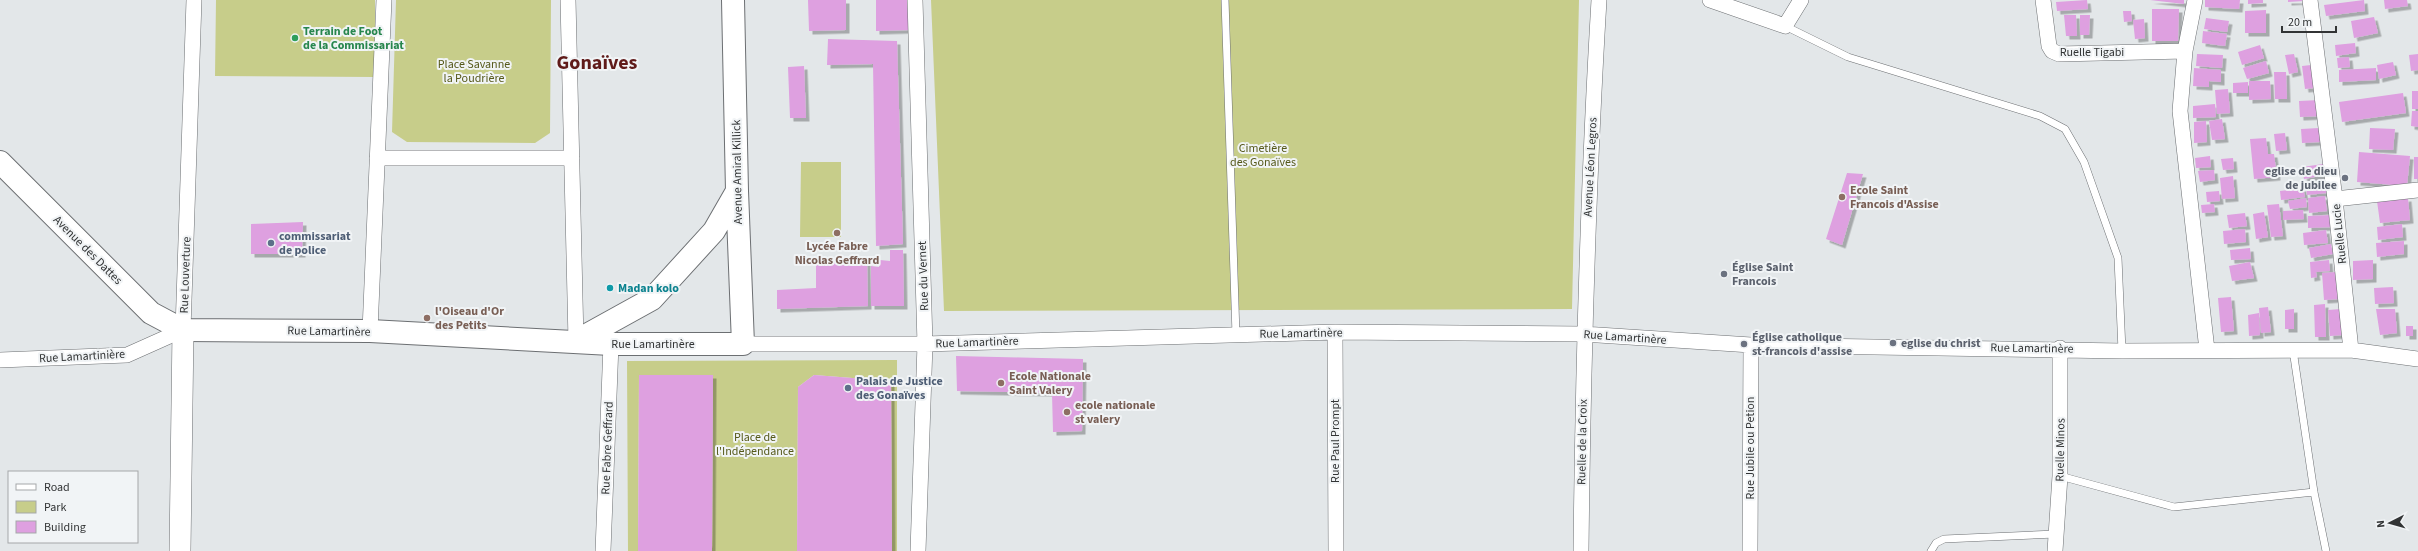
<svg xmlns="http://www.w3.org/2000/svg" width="2418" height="551" font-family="'Source Sans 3',sans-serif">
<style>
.green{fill:#c7cd8a}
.building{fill:#dea0e0;filter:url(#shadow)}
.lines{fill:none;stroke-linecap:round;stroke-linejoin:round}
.lane-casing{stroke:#6c6f72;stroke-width:8}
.street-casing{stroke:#6c6f72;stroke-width:16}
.secondary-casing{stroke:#6c6f72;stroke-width:22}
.primary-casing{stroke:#6c6f72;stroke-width:24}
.lane{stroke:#fff;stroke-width:7}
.street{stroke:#fff;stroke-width:15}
.secondary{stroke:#fff;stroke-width:21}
.primary{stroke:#fff;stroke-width:22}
.leisure-dot{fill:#2e9e5b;stroke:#f1f4f6;stroke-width:1.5}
.worship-dot{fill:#6b7280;stroke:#f1f4f6;stroke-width:1.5}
.education-dot{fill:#8d6e63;stroke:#f1f4f6;stroke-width:1.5}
.service-dot{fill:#5c6f8a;stroke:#f1f4f6;stroke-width:1.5}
.culture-dot{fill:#0f9aa8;stroke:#f1f4f6;stroke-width:1.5}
.labels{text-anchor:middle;stroke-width:4;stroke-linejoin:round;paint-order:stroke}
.leisure-label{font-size:12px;font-weight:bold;fill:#27864d;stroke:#f1f4f6;text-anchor:start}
.street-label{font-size:12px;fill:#323435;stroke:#f1f4f6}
.park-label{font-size:12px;fill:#56591a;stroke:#f1f4f6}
.worship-label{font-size:12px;font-weight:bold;fill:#5b616d;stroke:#f1f4f6;text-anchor:start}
.education-label{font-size:12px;font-weight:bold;fill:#785e54;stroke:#f1f4f6;text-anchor:start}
.service-label{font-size:12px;font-weight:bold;fill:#4e5e75;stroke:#f1f4f6;text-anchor:start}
.culture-label{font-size:12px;font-weight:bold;fill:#0d838f;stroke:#f1f4f6;text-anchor:start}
.town-label{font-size:20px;font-weight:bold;fill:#601b1a;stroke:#f1f4f6}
</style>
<defs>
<filter id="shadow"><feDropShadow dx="3.5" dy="3.5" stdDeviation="0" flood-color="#0004"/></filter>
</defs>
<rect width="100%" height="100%" fill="#e3e7e9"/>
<path class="green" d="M216,0H375V77L215,76Z
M396,0H551L550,133L535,143L407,142L392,132Z
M931,0H1579L1572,309L944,311Z
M801,162H841V237H800Z
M897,360V551H892L891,381L814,375L798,387L797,551H712L713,375H639L638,551H628L627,361Z"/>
<path class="building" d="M808,0H846V30L809,31Z
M876,0H909L910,30L876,31Z
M2087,0L2088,9L2057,11L2056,2Z
M2150,0H2184V4Z
M2205,0H2240L2239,9L2205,7Z
M2248,0H2263V3L2248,4Z
M2288,0H2304V1L2288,2Z
M2364,0L2365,11L2326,16L2324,5Z
M2384,0H2407L2408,6L2385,9Z
M2152,9H2179L2178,41H2152Z
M2266,10V33H2245V11Z
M2123,11H2131L2132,21L2124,22Z
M2064,15H2076L2077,36H2066Z
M2080,15H2090L2089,35H2080Z
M2374,17L2378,33L2354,38L2351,21Z
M2206,18L2229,21L2227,32L2204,29Z
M2144,19L2145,38L2135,39L2133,20Z
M2203,31L2227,34L2225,46L2202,43Z
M828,39L897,41L903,244L876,246L873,64L827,65Z
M2355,43L2356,53L2336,56L2335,45Z
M2260,45L2264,58L2242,65L2238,52Z
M2197,54L2223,55L2222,68L2196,66Z
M2294,54L2298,72L2289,74L2285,55Z
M2418,54V70L2411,71L2409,55Z
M2349,57L2350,67L2338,68L2337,58Z
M2266,61L2269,73L2247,79L2243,68Z
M2393,62L2396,75L2379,79L2377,65Z
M2311,65L2314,88L2305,89L2302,66Z
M804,66L806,118H790L788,67Z
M2194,68L2221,70V82L2209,81V87L2193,86Z
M2376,68V80L2339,82V70Z
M2274,72H2286L2287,99H2275Z
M2249,81H2270L2271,99L2249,100Z
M2248,82V93H2233V83Z
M2228,89L2230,113L2217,114L2215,90Z
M2412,91H2418V109H2412Z
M2403,93L2406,113L2342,122L2339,102Z
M2320,100L2321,116L2300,117L2299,101Z
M2215,104L2216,117L2193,118V106Z
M2412,111H2418V127L2411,126Z
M2222,119L2225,139L2212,140L2209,121Z
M2206,121L2207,142L2194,143V122Z
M2319,128L2320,142L2302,143L2301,129Z
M2370,128L2395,129L2393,150L2369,149Z
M2285,133L2287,150L2276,151L2274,134Z
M2266,138L2268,154H2274L2277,177L2254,179L2250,139Z
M2359,152L2410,156L2407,186L2357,182Z
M2210,156L2211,167L2196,168L2195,158Z
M2414,157H2418V179H2414Z
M2233,158L2234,169L2223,170L2221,159Z
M2323,164L2325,175L2304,179L2302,167Z
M2214,170L2215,180L2200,182L2198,171Z
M1847,173L1863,174L1842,245L1826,239Z
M2233,176L2235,198L2222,199L2220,178Z
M2327,183V193L2307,195L2306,185Z
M2303,188L2305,197L2281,200L2280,191Z
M2219,191L2220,201L2207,202L2206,192Z
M2325,196L2327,211L2309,213L2308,198Z
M2306,198L2307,207L2290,209L2288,201Z
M2408,198L2410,220L2380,223L2377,201Z
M2214,204L2215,212L2202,213L2201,205Z
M2279,204L2283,236L2271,237L2267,205Z
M2303,210L2304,219L2283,220V211Z
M2264,212L2268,237L2256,239L2253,214Z
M2245,213L2247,226L2229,228L2227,215Z
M2331,215L2333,227L2308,228V216Z
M303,222L302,254H251V224Z
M2402,224L2403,237L2378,240L2377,227Z
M2245,229L2246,242L2224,244L2223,231Z
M2326,230L2328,243L2304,245L2303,233Z
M2404,241V254L2377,257L2376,243Z
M2331,244L2333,254L2311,258L2309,248Z
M2250,248L2251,259L2231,260L2230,250Z
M890,250H903L904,306H871V266L879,267L880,260L890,261Z
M867,260L868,306L777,309V290L816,288V261Z
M2329,260L2330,271L2316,272L2317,277L2311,278L2310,262Z
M2373,260V279L2353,280V261Z
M2250,262L2254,278L2232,281L2229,266Z
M2337,272L2339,299L2324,300L2322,273Z
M2393,287L2394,303L2375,304L2374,288Z
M2231,297L2234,331L2221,332L2218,298Z
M2325,304L2326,337H2315L2314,305Z
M2268,307L2271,332L2261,333L2259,308Z
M2294,309V329H2285V310Z
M2341,309L2343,335L2330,336L2328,310Z
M2376,309H2395L2397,333L2380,335Z
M2259,313L2260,335L2249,336L2248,315Z
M2406,326H2413V336H2406Z
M956,356L1083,359L1082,431L1053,432L1052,393L957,391Z
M639,375H713L712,551H638Z
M814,375L891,381L892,551H797L798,387Z"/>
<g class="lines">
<defs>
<path id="lane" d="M1225,0L1236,335
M1785,26L1848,57L2040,116L2065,129L2084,162L2118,258L2122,351
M2293,350L2314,492L2326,551
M2060,476L2174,507L2314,492
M1931,551L1936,543L1944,539L2056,534"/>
<path id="street" d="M568,0L576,341
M915,0L925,344L918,551
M1710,0L1785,26L1801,0
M2043,0L2049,46L2052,51L2059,54L2185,51
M2195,0L2185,51L2180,111L2207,350
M2310,0L2335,199L2351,350
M377,158H572
M2335,199L2418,190
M370,331L384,0
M1335,332L1336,551
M743,344H925L1335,332L1583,334L1751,345L2122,351L2351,350L2418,359
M0,360L127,355L183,330L194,0
M603,551L611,344
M1581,551C1583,367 1588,184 1599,0
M1750,551L1751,345
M2055,551L2060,476V348"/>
<path id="secondary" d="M180,551L183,330"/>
<path id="primary" d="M0,162L151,313L183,330L370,331L611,344H743L737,191L733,0
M576,341L652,299L714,231L737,191"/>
</defs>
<use href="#lane" class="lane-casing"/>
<use href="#street" class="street-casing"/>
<use href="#secondary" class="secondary-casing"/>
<use href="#primary" class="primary-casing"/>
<use href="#lane" class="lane"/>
<use href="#street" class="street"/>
<use href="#secondary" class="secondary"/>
<use href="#primary" class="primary"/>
</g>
<circle class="leisure-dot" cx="295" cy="38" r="4"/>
<g class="worship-dot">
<circle cx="2345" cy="178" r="4"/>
<circle cx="1724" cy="274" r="4"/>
<circle cx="1893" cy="343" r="4"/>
<circle cx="1744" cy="344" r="4"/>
</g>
<g class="education-dot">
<circle cx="1842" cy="197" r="4"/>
<circle cx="837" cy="233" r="4"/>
<circle cx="427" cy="318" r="4"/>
<circle cx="1001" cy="383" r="4"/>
<circle cx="1067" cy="412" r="4"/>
</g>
<g class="service-dot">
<circle cx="271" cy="243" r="4"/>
<circle cx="848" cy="388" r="4"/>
</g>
<circle class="culture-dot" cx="610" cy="288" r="4"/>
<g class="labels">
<g class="leisure-label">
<text x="303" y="35">Terrain de Foot<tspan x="303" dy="14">de la Commissariat</tspan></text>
</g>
<g class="street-label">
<text x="2092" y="56">Ruelle Tigabi</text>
<text transform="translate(1590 167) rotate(-87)" y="4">Avenue Léon Legros</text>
<text transform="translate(737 172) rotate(-91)" y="4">Avenue Amiral Killick</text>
<text transform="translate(2339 234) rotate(-96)" y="4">Ruelle Lucie</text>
<text transform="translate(88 250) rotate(45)" y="4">Avenue des Dattes</text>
<text transform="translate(185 275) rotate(-88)" y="4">Rue Louverture</text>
<text transform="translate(923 276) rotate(-92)" y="4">Rue du Vernet</text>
<text transform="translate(329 331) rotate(1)" y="4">Rue Lamartinère</text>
<text transform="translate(1301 333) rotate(-1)" y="4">Rue Lamartinère</text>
<text transform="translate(1625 337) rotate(4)" y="4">Rue Lamartinère</text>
<text transform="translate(977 342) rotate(-2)" y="4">Rue Lamartinère</text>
<text x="653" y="348">Rue Lamartinère</text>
<text transform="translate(2032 348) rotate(1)" y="4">Rue Lamartinère</text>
<text transform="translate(82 356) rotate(-3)" y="4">Rue Lamartinière</text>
<text transform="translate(1335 441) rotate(-90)" y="4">Rue Paul Prompt</text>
<text transform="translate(1582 442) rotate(-89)" y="4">Ruelle de la Croix</text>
<text transform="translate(607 448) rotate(-88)" y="4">Rue Fabre Geffrard</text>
<text transform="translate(1750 448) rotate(-90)" y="4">Rue Jubile ou Petion</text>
<text transform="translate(2060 450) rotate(-89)" y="4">Ruelle Minos</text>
</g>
<g class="park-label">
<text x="474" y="68">Place Savanne<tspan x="474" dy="14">la Poudrière</tspan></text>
<text x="1263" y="152">Cimetière<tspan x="1263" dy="14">des Gonaïves</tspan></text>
<text x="755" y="441">Place de<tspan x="755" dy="14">l'Indépendance</tspan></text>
</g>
<g class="worship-label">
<text x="2337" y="175" text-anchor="end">eglise de dieu<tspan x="2337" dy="14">de jubilee</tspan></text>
<text x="1732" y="271">Église Saint<tspan x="1732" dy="14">Francois</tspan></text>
<text x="1752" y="341">Église catholique<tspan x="1752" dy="14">st-francois d'assise</tspan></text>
<text x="1901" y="347">eglise du christ</text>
</g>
<g class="education-label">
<text x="1850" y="194">Ecole Saint<tspan x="1850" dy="14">Francois d'Assise</tspan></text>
<text x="837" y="250" text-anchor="middle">Lycée Fabre<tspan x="837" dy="14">Nicolas Geffrard</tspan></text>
<text x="435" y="315">l'Oiseau d'Or<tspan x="435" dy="14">des Petits</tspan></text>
<text x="1009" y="380">Ecole Nationale<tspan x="1009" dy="14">Saint Valery</tspan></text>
<text x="1075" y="409">ecole nationale<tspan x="1075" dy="14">st valery</tspan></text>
</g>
<g class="service-label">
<text x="279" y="240">commissariat<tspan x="279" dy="14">de police</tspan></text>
<text x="856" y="385">Palais de Justice<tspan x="856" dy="14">des Gonaïves</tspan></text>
</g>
<g class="culture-label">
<text x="618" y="292">Madan kolo</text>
</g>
<g class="town-label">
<text x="597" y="69">Gonaïves</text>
</g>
</g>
<rect x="8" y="471" width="130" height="72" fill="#f1f4f6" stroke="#a5a7a9"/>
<rect x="16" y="484" width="20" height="6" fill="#ffffff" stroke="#a5a7a9"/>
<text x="44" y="491" font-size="12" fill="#323435">Road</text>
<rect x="16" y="501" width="20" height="12" fill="#c7cd8a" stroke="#a5a7a9"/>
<text x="44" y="511" font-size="12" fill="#323435">Park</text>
<rect x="16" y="521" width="20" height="12" fill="#dea0e0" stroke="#a5a7a9"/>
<text x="44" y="531" font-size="12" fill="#323435">Building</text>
<g transform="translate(2390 523) rotate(264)" stroke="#f1f4f6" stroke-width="3" paint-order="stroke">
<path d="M0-3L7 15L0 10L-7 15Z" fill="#323435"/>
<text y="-6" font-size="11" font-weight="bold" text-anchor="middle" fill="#323435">N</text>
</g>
<path d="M2282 26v6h54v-6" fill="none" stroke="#323435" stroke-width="2"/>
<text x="2288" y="26" font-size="12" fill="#323435" stroke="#f1f4f6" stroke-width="3" paint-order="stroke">20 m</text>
</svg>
